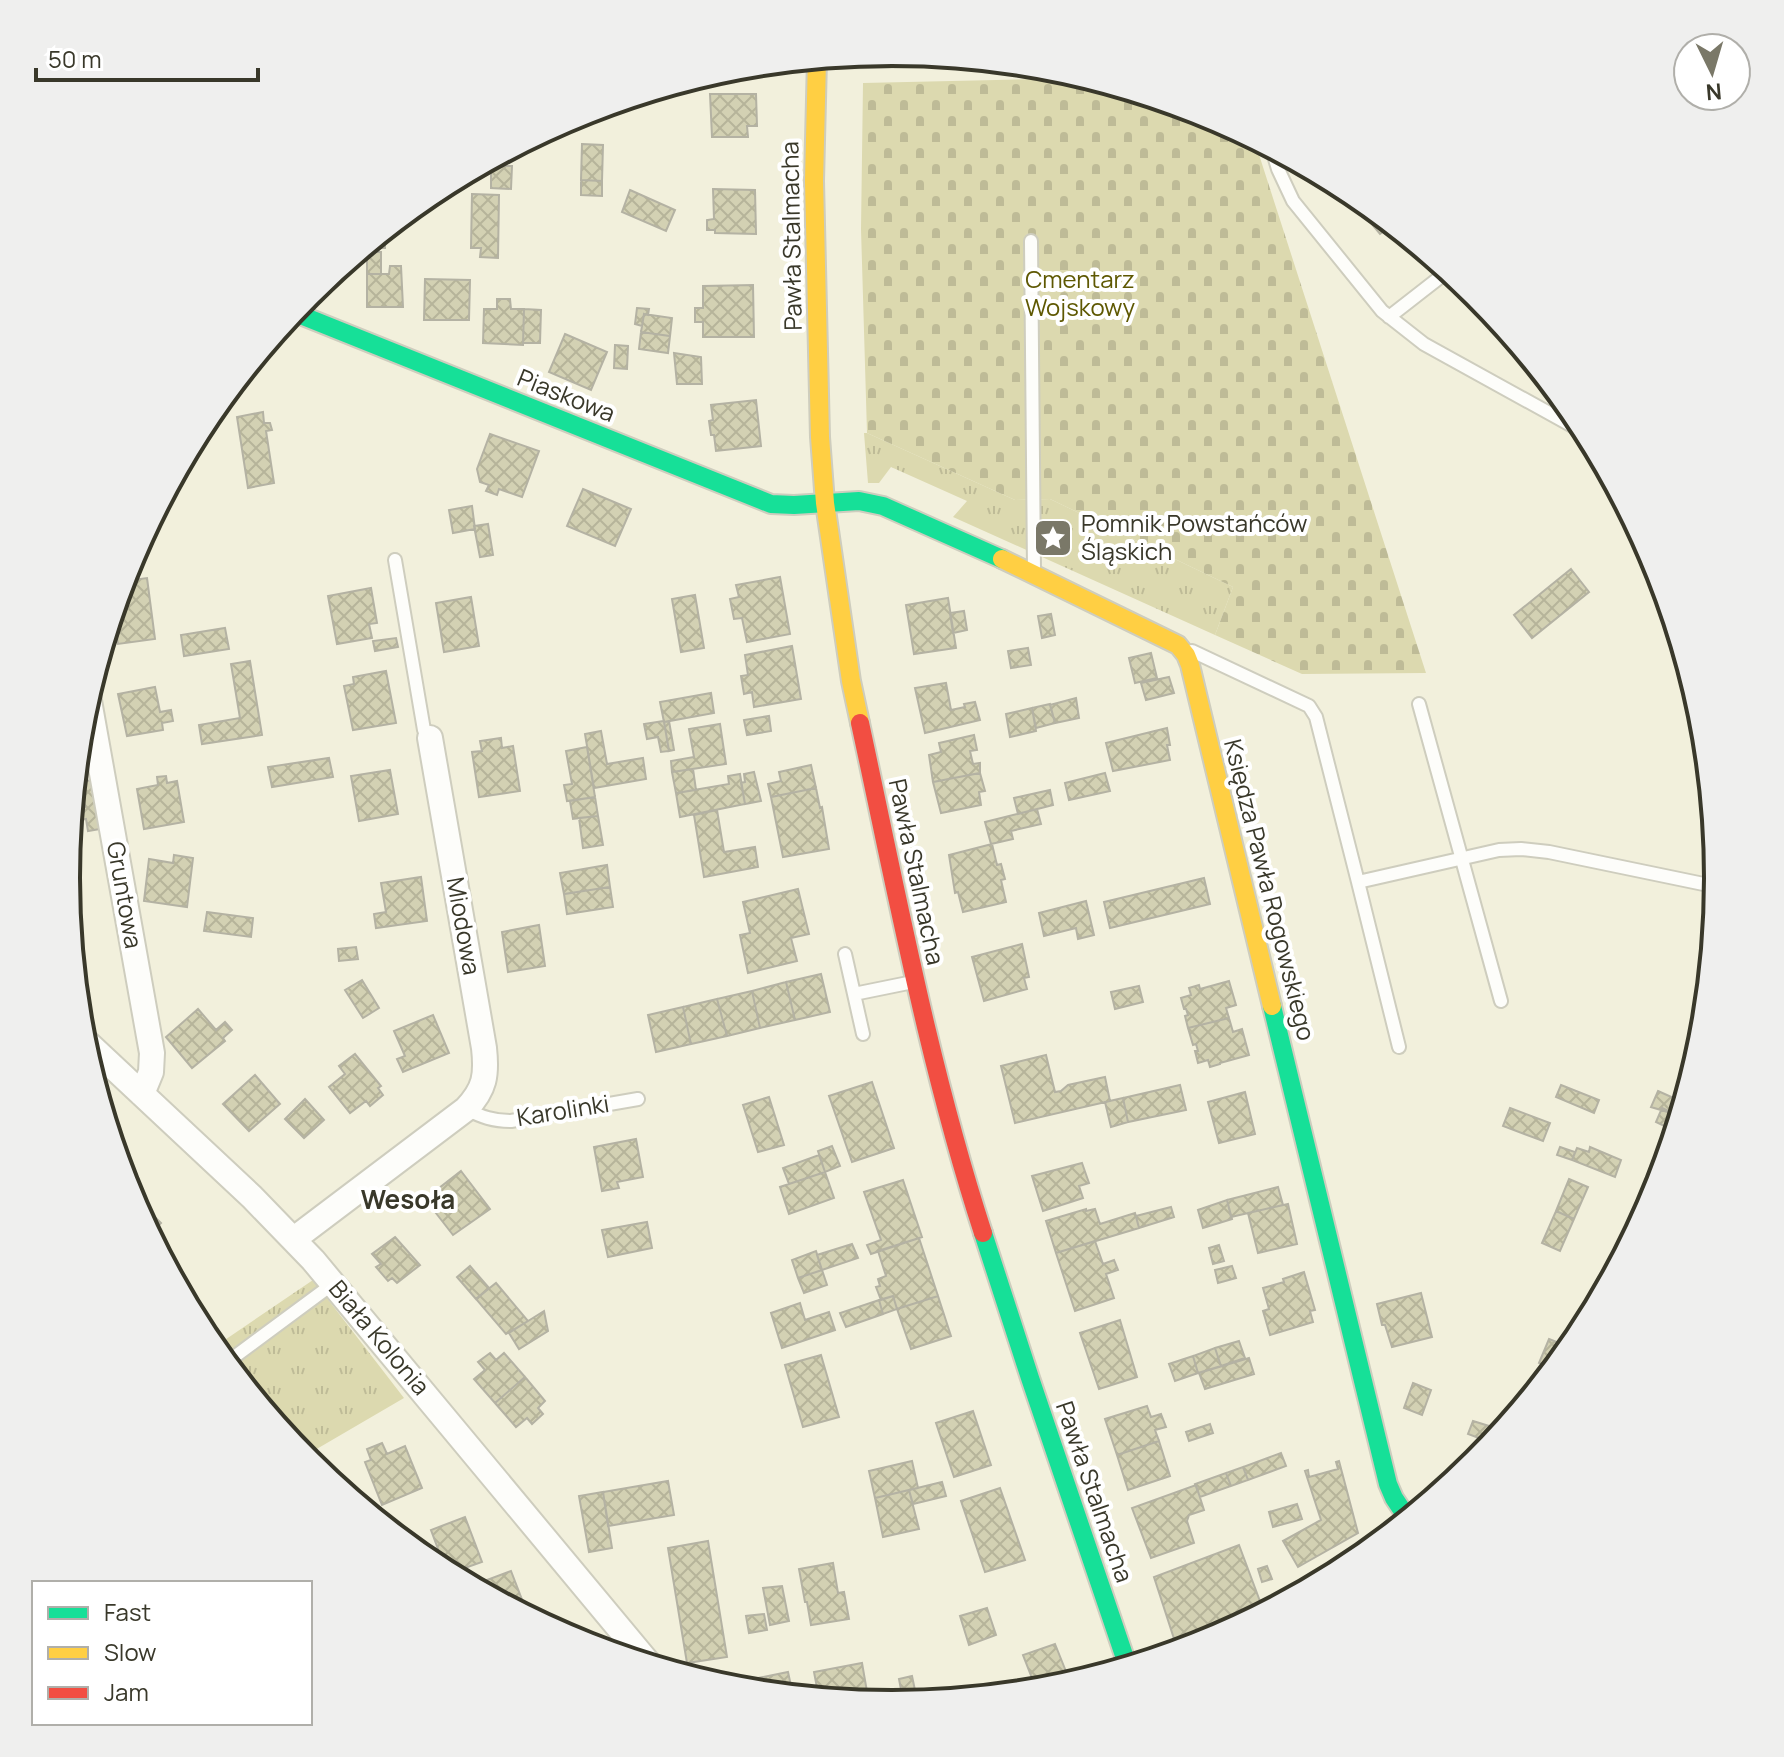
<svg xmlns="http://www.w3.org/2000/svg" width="1784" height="1757" font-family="Manrope,sans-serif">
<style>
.grass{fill:url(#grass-tufts)}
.cemetery{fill:url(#cemetery-stones)}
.building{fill:url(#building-cross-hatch);stroke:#b4b2a3;stroke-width:2}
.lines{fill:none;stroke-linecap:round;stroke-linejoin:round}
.lane-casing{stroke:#cecdbe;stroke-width:16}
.street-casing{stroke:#cecdbe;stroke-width:28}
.fast-casing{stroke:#cecdbe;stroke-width:22}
.slow-casing{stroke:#cecdbe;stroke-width:22}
.jam-casing{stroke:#cecdbe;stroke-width:22}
.lane{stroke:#fdfdfa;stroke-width:12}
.street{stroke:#fdfdfa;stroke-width:24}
.fast{stroke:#16e098;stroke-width:18}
.slow{stroke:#ffcf43;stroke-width:18}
.jam{stroke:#f24e42;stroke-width:18}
.labels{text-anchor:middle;stroke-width:8;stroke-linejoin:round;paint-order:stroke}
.street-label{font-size:24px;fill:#39382a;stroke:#fff}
.park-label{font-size:24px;fill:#5e5802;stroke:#fff}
.poi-label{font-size:24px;fill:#39382a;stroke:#fff;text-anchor:start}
.neighbourhood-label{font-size:26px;font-weight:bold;fill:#39382a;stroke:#fff}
.rim{fill:none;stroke:#39382a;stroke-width:4}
</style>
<defs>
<pattern id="grass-tufts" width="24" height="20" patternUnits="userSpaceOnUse" patternTransform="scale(2)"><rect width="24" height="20" fill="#dcd9af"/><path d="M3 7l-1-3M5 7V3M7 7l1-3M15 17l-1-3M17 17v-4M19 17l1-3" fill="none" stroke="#bebb97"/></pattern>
<pattern id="cemetery-stones" width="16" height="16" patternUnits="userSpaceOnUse" patternTransform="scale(2)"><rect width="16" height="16" fill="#dcd9af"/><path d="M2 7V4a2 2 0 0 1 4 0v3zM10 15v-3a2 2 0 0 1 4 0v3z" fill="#bebb97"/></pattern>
<pattern id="building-cross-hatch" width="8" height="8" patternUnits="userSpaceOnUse" patternTransform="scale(2)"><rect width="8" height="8" fill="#d3d1b3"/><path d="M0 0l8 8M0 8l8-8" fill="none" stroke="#b6b49a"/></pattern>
</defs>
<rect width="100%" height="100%" fill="#f2f0dc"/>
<path class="grass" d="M864,433H867L1015,500L1050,499L1233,587L1215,635L953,517L967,501L891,467L879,483H868Z
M313,1280L404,1398L303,1457L213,1348Z"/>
<path class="cemetery" d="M1086,78L1209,115L1254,139L1426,673L1302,674L1215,635L1233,587L1050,499L1015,500L867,433L861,229L863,83Z"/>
<path class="building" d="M710,94H756L757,126H747L748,137H712Z
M582,144L603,145L602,181L581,180Z
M491,166H512L511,189L491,188Z
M581,180L602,181V196L581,195Z
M1340,186L1352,192L1392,225L1380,234Z
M713,189L755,190L756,234L715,233V230H707V220L714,219Z
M630,190L675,210L666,231L622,212Z
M472,194L499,195L498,258L480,257L481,248H471Z
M385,231V248H366V246Z
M367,252H381V274H367Z
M390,266H401L403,307H367V274H389Z
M425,279L470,280L469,320H424Z
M753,285L754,337H703V322H695V308H703V286Z
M497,299H510L511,309H524L523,345L483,343L484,309H497Z
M637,308L649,309L648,315L644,314L642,326L635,324Z
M524,309L541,310L540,343H523Z
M644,314L672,318L670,336L641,332Z
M641,332L670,336L668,353L639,349Z
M565,334L607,352L591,390L549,372Z
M615,345L628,346L627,369L614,368Z
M674,353L701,357L702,384H677Z
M756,400L761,446L716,451L714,435H711L709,421L713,420L711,405Z
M263,412L264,423H270L272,430L266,431L274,483L248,488L237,417Z
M490,434L539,451L522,497L499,489L497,495L486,491L489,485L480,482L477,469Z
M583,489L631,509L615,546L567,526Z
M472,506L475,529L453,533L449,510Z
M488,524L493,555L480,557L474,526Z
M1571,569L1589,592L1532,638L1514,615Z
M780,577L790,634L747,642L742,618L734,619L730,599L739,597L736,585Z
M147,578L155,639L118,644L116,632L110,633L109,626L118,597L126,596L124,581Z
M371,588L377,623L369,624L372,638L337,644L328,596Z
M695,595L704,648L681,652L672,599Z
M471,597L479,646L444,652L436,603Z
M948,598L956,648L914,654L906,605Z
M964,611L967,630L953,633L950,613Z
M1051,614L1055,635L1042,638L1038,616Z
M225,628L229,649L184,656L181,635Z
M396,638L398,647L375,651L373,641Z
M792,646L801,699L754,707L752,692L744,694L741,676L748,675L745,655Z
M1028,648L1031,665L1011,668L1008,651Z
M1151,653L1157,678L1135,683L1129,658Z
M250,661L262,735L202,744L199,725L240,718L231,664Z
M386,671L396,723L353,730L344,686L354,684L353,677Z
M1169,677L1174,693L1146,700L1141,683Z
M946,683L951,710L965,707L964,704L975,702L980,720L925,733L915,688Z
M155,687L160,712L171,710L173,721L162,723L163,730L127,736L118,694Z
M711,693L714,713L664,722L660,702Z
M1076,698L1079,718L1055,723L1050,705Z
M1050,704L1055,723L1036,728L1032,708Z
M1032,708L1036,731L1010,737L1006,714Z
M769,716L771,731L747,735L744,720Z
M664,721L669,751L661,752L658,737L647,739L644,724Z
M669,721L674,750L669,751L664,722Z
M720,724L726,764L672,772L671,761L694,757L689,729Z
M1167,728L1170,745H1167L1170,760L1113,771L1106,743Z
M601,731L607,764L643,758L646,779L594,788L585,734Z
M974,735L977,750L970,751L973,764L980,763V773L933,782L929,755L941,752L939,743Z
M501,738L502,748L513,746L520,791L479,797L472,752L482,751L480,741Z
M587,747L595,797L567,801L564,785L572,784L566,751Z
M329,758L333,777L272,787L268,767Z
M811,765L816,788L771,797L768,784L781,781L779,772Z
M693,769L696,790L676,793L672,772Z
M390,770L398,814L359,821L351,776Z
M754,772L761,801L745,804L741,783L745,782L744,774Z
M980,773L985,791L979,792L981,805L941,813L933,782Z
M1105,773L1110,791L1069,800L1065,783Z
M740,774L745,804L680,817L676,793L729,784L728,776Z
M166,776L167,783L177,781L184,822L144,829L137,789L158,785L157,777Z
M98,779L106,828L88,831L86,819L81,820L79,808L85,807L80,782Z
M816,788L820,808L822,807L829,849L783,857L771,797Z
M1050,790L1053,805L1018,814L1014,798Z
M595,797L598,816L573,819L570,801Z
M1037,809L1041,824L1011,831L1013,839L991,844L985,822Z
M717,810L724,852L755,847L758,867L704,877L694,815Z
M598,816L603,845L583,848L579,818Z
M992,844L997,865L1001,864L1005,879L1001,880L1006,902L963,912L958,892L955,893L949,855Z
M174,855L193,858L187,907L144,901L149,859L173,863Z
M607,865L610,887L564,894L560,873Z
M421,877L427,921L376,928L374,914L386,912L381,883Z
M1204,878L1210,904L1110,928L1104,902Z
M610,887L613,907L567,914L564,894Z
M798,889L809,934L791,938L797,961L748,973L740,935L750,933L743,902Z
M1086,901L1094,935L1078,939L1076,928L1044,936L1039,913Z
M207,912L253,918L251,937L204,931Z
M539,925L545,966L508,972L502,932Z
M1022,944L1029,977L1024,978L1027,989L984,1001L972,957Z
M356,947L358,959L339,961L338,949Z
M821,974L830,1012L795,1020L786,982Z
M362,980L379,1008L363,1018L345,990Z
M1229,981L1236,1005L1226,1008L1229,1018L1188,1028L1185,1016L1188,1015L1186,1009H1184L1181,998L1191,995L1189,988L1199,985L1200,989Z
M786,982L795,1020L760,1028L752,991Z
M1139,986L1143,1002L1115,1009L1111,992Z
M752,991L760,1028L727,1036L717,999Z
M717,999L727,1036L691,1044L683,1007Z
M683,1007L691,1044L656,1052L648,1015Z
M198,1009L216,1030L225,1022L232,1030L223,1038L225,1041L192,1068L166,1037Z
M433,1015L449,1053L403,1072L397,1059L405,1056L394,1031Z
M1229,1018L1233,1032L1242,1029L1249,1055L1220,1063V1064L1210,1067L1208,1060L1198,1063L1195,1051H1198L1196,1044L1193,1045L1188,1028Z
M355,1054L381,1086L378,1088L383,1095L370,1106L366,1101L350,1113L329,1087L345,1074L339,1066Z
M1046,1055L1055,1092L1061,1091L1068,1085L1105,1077L1110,1101L1015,1123L1001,1066Z
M255,1075L280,1104L249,1131L223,1104Z
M872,1082L894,1148L852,1162L829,1096Z
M1180,1085L1186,1110L1128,1122L1123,1098Z
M1561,1085L1599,1100L1594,1113L1556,1097Z
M1658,1091L1676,1099L1671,1113L1651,1107Z
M1245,1092L1255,1134L1219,1143L1208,1102Z
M769,1097L784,1145L758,1152L743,1105Z
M1123,1098L1128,1122L1111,1127L1105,1102Z
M305,1099L324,1120L304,1138L285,1119Z
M1510,1108L1550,1123L1543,1141L1503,1126Z
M1662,1108L1679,1116L1675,1131L1656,1122Z
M636,1139L643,1177L617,1182L619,1188L602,1191L594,1147Z
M832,1146L840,1166L825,1172L818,1151Z
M1560,1147L1575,1152L1572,1160L1557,1155Z
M1590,1147L1621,1160L1615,1177L1572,1160L1577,1148L1589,1152Z
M819,1155L825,1172L789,1184L783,1168Z
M1082,1163L1089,1183L1079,1186L1083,1198L1043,1211L1032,1176Z
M461,1171L490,1209L453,1235L425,1199Z
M825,1172L834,1198L789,1214L780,1187Z
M1569,1179L1588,1187L1574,1219L1556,1211Z
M903,1180L922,1237L871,1254L867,1245L881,1240L864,1192Z
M1278,1187L1283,1205L1231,1217L1227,1200Z
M132,1195L161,1223L150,1234L130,1198Z
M1227,1200L1232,1219L1203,1228L1198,1210Z
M1288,1204L1297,1244L1258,1253L1248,1213Z
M1171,1207L1174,1217L1139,1228L1136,1216Z
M1086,1209V1211L1095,1209L1100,1224L1135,1213L1139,1228L1056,1253L1046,1221Z
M1556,1211L1574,1219L1560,1251L1542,1243Z
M1635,1216L1642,1220L1630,1242L1626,1240Z
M647,1222L652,1248L608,1257L602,1230Z
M395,1237L420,1265L397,1283L392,1278L388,1281L376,1267L381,1264L372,1254Z
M919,1238L938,1296L897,1309L893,1296L881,1300L876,1287L880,1286L878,1279L886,1276L878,1251Z
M1626,1240L1630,1242L1618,1266L1615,1265Z
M1095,1241L1103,1264L1114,1260L1118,1270L1106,1274L1114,1298L1075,1311L1056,1253Z
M852,1244L858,1258L822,1270L817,1255Z
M1219,1245L1224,1261L1213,1264L1209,1248Z
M816,1251L822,1270L798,1278L792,1260Z
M470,1266L489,1288L476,1299L457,1277Z
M1232,1266L1236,1278L1218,1283L1215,1270Z
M822,1270L827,1285L804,1293L798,1278Z
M1304,1272L1315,1310L1310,1311L1313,1322L1270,1335L1263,1311L1269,1309L1263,1288L1284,1282L1283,1279Z
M496,1283L528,1321L506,1334L476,1299Z
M178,1287L191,1306L193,1305L201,1317L196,1321Z
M1421,1293L1432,1337L1392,1347L1385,1325H1382L1377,1304Z
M893,1296L897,1309L883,1314L879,1300Z
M938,1296L951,1336L911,1349L897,1309Z
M879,1300L883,1314L846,1327L840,1313Z
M800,1303L805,1320L829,1312L835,1330L782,1348L771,1313Z
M544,1311L548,1331L519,1349L509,1333Z
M1120,1320L1137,1377L1099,1389L1080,1333Z
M1549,1339L1562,1344L1553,1368L1539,1363Z
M1239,1341L1245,1358L1221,1366L1215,1348Z
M1215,1348L1221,1366L1198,1373L1193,1356Z
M490,1353L496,1360L504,1353L525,1377L495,1403L474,1379L485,1370L478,1362Z
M821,1355L839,1417L803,1427L785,1365Z
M1193,1356L1198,1373L1175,1381L1169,1364Z
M1249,1358L1254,1374L1205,1389L1199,1373Z
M525,1377L545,1401L538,1408L543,1414L532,1424L527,1418L516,1427L495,1403Z
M1413,1383L1431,1390L1422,1415L1404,1408Z
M1147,1406L1151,1417L1161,1414L1166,1427L1155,1430L1159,1441L1117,1455L1105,1419Z
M973,1411L991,1465L954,1477L936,1423Z
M1473,1421L1489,1426L1484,1440L1468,1434Z
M1210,1424L1213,1433L1189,1441L1186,1432Z
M1479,1438L1491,1444L1484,1454L1475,1449Z
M1159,1441L1170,1476L1128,1490L1117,1455Z
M382,1443L387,1454L405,1446L422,1488L382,1505L365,1462L371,1460L367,1449Z
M1281,1453L1286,1466L1248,1480L1243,1467Z
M912,1461L918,1488L875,1498L869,1471Z
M1339,1461L1358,1533L1298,1567L1283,1541L1321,1520L1305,1471L1308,1470L1309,1477L1338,1469L1336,1462Z
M1243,1467L1248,1480L1231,1486L1226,1473Z
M1226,1473L1231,1486L1200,1497L1195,1484Z
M668,1481L674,1515L608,1526L603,1492Z
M942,1482L946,1496L913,1504L909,1490Z
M1196,1485L1204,1510L1189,1515L1187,1521L1194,1543L1151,1558L1132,1508Z
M1000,1488L1025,1560L985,1572L961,1501Z
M909,1490L919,1529L883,1537L875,1498Z
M603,1492L612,1548L589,1552L579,1496Z
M1297,1504L1302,1519L1273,1527L1269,1512Z
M465,1517L482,1562L448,1574L443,1561L434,1564L430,1552L438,1549L431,1530Z
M708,1541L727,1657L687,1663L668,1548Z
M1239,1545L1264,1612L1208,1642L1178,1651L1154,1577Z
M833,1563L838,1593L844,1592L849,1619L811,1625L807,1602H805L799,1569Z
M1267,1566L1272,1579L1262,1582L1258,1569Z
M511,1571L526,1610L520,1612L478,1590L476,1584Z
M782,1586L789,1621L770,1625L763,1588Z
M987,1608L996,1635L969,1645L960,1616Z
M764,1614L767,1630L749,1633L746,1616Z
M1055,1644L1071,1684L1053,1689L1037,1691L1023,1655Z
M862,1663L869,1703L819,1698L814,1672Z
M788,1672L793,1695L745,1690L743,1681Z
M912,1676L916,1695L906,1697L902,1695L899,1679Z
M963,1687L968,1698L940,1700Z"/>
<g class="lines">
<defs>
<path id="lane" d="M819,62L968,59
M1272,149L1278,169L1293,201L1382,311L1424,344L1587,434
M1031,241L1034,570
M1389,317L1448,271
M395,560L424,730L430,738
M1192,651L1309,706L1316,717L1358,882L1499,850L1521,849L1549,852L1718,887
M1419,704L1501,1001
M1358,882L1399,1047
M845,954L854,994
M863,1034L854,994L913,982
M466,1109C482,1117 493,1121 511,1121L638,1099
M226,1363L334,1283"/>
<path id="street" d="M88,695L152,1053L151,1072L142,1094
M81,1037L252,1197L313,1260L649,1664
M294,1239L466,1109C485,1089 487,1075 484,1048L430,738"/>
<path id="fast" d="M293,312L771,504L794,505L859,501L883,506L1002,559
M1272,1006L1388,1484L1394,1498L1408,1519
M983,1233L1030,1378L1128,1667"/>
<path id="slow" d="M817,59L814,181L820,437L825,503L851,681L860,723
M1002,559L1178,645L1186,655L1190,665L1272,1006"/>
<path id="jam" d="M860,723C897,894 929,1067 983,1233"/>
</defs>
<use href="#lane" class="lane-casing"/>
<use href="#street" class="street-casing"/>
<use href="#fast" class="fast-casing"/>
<use href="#slow" class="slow-casing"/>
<use href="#jam" class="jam-casing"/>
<use href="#lane" class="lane"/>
<use href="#street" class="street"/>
<use href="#fast" class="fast"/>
<use href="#slow" class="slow"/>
<use href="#jam" class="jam"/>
</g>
<defs>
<symbol id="sight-square" viewBox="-11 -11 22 22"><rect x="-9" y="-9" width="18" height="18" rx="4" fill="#7a7868" stroke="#fff"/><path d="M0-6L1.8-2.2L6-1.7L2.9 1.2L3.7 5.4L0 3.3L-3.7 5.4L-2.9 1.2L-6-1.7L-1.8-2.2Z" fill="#fff"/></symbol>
</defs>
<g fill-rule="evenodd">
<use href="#sight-square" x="1031" y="516" width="44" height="44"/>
</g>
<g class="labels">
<g class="street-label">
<text transform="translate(792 236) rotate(-91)" y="8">Pawła Stalmacha</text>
<text transform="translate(566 396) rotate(22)" y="8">Piaskowa</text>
<text transform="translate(916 872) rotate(78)" y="8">Pawła Stalmacha</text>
<text transform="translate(1269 890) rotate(76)" y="8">Księdza Pawła Rogowskiego</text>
<text transform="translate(124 895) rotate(80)" y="8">Gruntowa</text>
<text transform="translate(463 926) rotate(80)" y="8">Miodowa</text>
<text transform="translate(563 1111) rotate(-9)" y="8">Karolinki</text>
<text transform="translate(379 1338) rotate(50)" y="8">Biała Kolonia</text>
<text transform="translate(1094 1492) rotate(71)" y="8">Pawła Stalmacha</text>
</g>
<g class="park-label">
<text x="1080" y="288">Cmentarz<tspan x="1080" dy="28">Wojskowy</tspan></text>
</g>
<g class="poi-label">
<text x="1081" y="532">Pomnik Powstańców<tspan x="1081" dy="28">Śląskich</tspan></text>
</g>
<g class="neighbourhood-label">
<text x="408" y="1209">Wesoła</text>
</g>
</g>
<path d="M0 0H1784V1757H0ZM80 878a812 812 0 1 1 1624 0a812 812 0 1 1-1624 0Z" fill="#efefee" fill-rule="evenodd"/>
<path class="rim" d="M80 878a812 812 0 1 1 1624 0a812 812 0 1 1-1624 0Z"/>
<rect x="32" y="1581" width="280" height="144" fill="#ffffff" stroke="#b0afaa" stroke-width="2"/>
<rect x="48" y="1607" width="40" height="12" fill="#16e098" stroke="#b0afaa" stroke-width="2"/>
<text x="104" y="1621" font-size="24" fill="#39382a">Fast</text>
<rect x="48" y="1647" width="40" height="12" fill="#ffcf43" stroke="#b0afaa" stroke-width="2"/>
<text x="104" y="1661" font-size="24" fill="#39382a">Slow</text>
<rect x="48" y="1687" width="40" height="12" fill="#f24e42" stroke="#b0afaa" stroke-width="2"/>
<text x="104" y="1701" font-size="24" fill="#39382a">Jam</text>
<g transform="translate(1712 72) rotate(175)"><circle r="38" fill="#ffffff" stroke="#b0afaa" stroke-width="2"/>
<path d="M0-6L14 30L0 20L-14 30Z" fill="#7a7868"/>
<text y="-12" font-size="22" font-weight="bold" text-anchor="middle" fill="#39382a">N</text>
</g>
<path d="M36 68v12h222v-12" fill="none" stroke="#39382a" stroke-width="4"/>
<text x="48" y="68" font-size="24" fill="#39382a" stroke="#ffffff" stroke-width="6" paint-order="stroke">50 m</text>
</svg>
